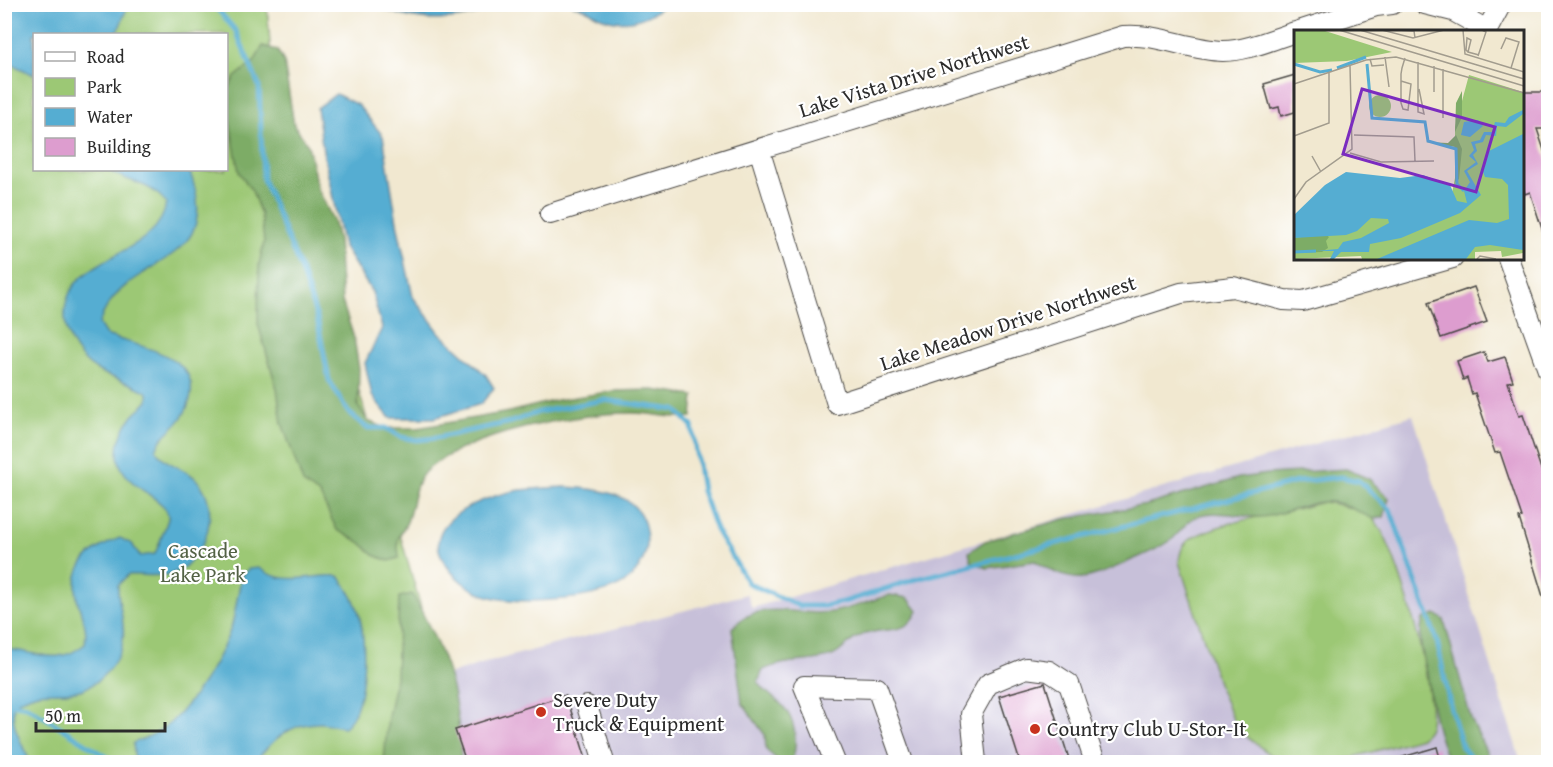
<svg xmlns="http://www.w3.org/2000/svg" width="1553" height="767" font-family="'Gentium Book Plus',serif">
<style>
.industrial{fill:#c7c0d9}
.green{fill:#9cc875;stroke:#647a50;stroke-width:1.5;fill-rule:evenodd}
.forest{fill:#7dac66;stroke:#546c48;stroke-width:1.5}
.water{fill:#55add2;stroke:#406c7e;stroke-width:1.5}
.lines{fill:none;stroke-linecap:round;stroke-linejoin:round}
.stream{stroke:#55add2;stroke-width:5}
.building{fill:#dd9dcf}
.minor-casing{stroke:#494744;stroke-width:22}
.minor{stroke:#fff;stroke-width:20}
.poi-dot{fill:#c8321e;stroke:#fff;stroke-width:2}
.labels{text-anchor:middle;stroke-width:4.5;stroke-linejoin:round;paint-order:stroke}
.street-label{font-size:21px;fill:#2b2b2b;stroke:#fff}
.park-label{font-size:21px;fill:#536245;stroke:#fff}
.poi-label{font-size:21px;fill:#2b2b2b;stroke:#fff;text-anchor:start}
.inset-river{fill:none;stroke:#55add2;stroke-width:3}
.inset-road{fill:none;stroke:#a29c8e;stroke-width:1.5}
.view{fill:#7b2cbf;fill-opacity:0.15;stroke:#7b2cbf;stroke-width:3}
.inset-edge{fill:none;stroke:#2b2b2b;stroke-width:3}
</style>
<rect width="100%" height="100%" fill="#fff"/>
<filter id="ink" filterUnits="userSpaceOnUse"><feTurbulence type="fractalNoise" baseFrequency=".0167" numOctaves="2"/><feDisplacementMap in="SourceGraphic" scale="12" xChannelSelector="R" yChannelSelector="G"/><feConvolveMatrix kernelMatrix="1 2 1 2 8 2 1 2 1" color-interpolation-filters="sRGB"/></filter>
<filter id="wash" filterUnits="userSpaceOnUse"><feTurbulence type="fractalNoise" baseFrequency=".008" numOctaves="4" result="noise"/><feDisplacementMap in="SourceGraphic" scale="24" xChannelSelector="R" yChannelSelector="G"/><feGaussianBlur stdDeviation="1.35" result="paint"/><feColorMatrix in="noise" values="0 0 0 0 0 0 0 0 0 0 0 0 0 0 0 0 0 1.4 0 .05"/><feComposite in="paint" operator="in"/></filter>
<g filter="url(#wash)">
<rect width="100%" height="100%" fill="#f1e8d0"/>
<path class="industrial" d="M1413,415L1521,762H433L432,680L481,664L747,594L752,608Z"/>
<path class="green" d="M4,5H267L274,95L432,646L433,762H5ZM34,34H226V170H34Z
M1323,502C1335,503 1366,511 1374,520C1396,541 1439,698 1429,727C1428,730 1424,735 1421,738L1336,762H1310L1271,755L1252,741L1236,726L1220,689L1179,562C1180,552 1182,544 1192,538C1226,519 1284,514 1323,502Z"/>
<path class="forest" d="M263,46L277,50L284,62L294,125L308,145L317,187L333,220L338,240L342,301L354,338L359,369L358,406L368,421L386,428H417L509,412L557,400L614,391L653,390L694,396L692,417C670,419 654,413 633,413C578,412 470,434 428,469C413,482 414,502 408,519C406,526 400,533 398,540C397,545 399,553 399,558L389,561L374,555L360,542L337,530L320,495L303,483L282,423L277,389L258,324L259,264L264,242L261,215L252,191L239,172L226,101L227,91L235,77L254,62Z
M1346,469L1369,479L1389,498L1384,517L1374,519C1363,515 1352,507 1341,504C1316,495 1286,516 1260,517C1243,517 1223,511 1205,514C1188,516 1182,532 1170,541C1156,551 1140,556 1125,563C1085,581 1074,586 1035,561L987,568L971,561L969,552L985,541L1064,519L1147,505L1239,478L1268,474Z
M412,594C446,654 459,693 461,762H384L388,716L396,678L399,597Z
M890,595L908,598L918,611C905,639 883,624 858,637C849,641 841,653 832,656C809,664 789,658 763,670L758,682C766,694 773,696 782,705C795,719 798,740 793,758L780,762L766,750L765,735L742,703L732,628C759,597 796,617 832,612C851,609 871,600 890,595Z
M1436,614L1444,620L1471,719L1491,762H1449C1434,729 1432,708 1427,673C1423,652 1417,641 1423,619Z"/>
<path class="water" d="M4,5L5,4L128,5L117,34H34V75L5,61Z
M372,5V4L514,5C456,20 429,29 372,5Z
M572,5H665C644,21 623,27 598,16C590,11 581,6 572,5Z
M336,94L358,105L383,136L398,228L413,297L440,333L486,375L494,388L481,404L434,418H390L372,396L365,363L382,328L372,292L343,246L323,151L317,108Z
M108,170H189C229,271 121,252 99,324L106,335C142,348 215,357 184,414C176,429 161,434 156,450C166,466 183,466 196,479C223,507 207,558 174,573C162,578 141,574 128,575L118,585C117,604 126,621 123,640C121,661 97,688 76,691C47,695 42,686 14,704C10,727 22,742 30,762H5V649C35,651 58,667 85,644C87,630 85,625 81,613C67,572 82,553 120,538L132,544L140,556L155,554C157,549 167,522 168,519C172,492 93,487 126,425C131,416 141,409 148,401V393C129,380 101,377 86,362C73,349 66,336 65,318C62,252 159,260 166,203C152,182 127,183 108,170Z
M563,487C603,489 646,493 647,540C648,554 639,571 628,580C602,601 527,604 495,598C477,595 457,581 447,566C415,523 480,498 514,491C530,488 547,488 563,487Z
M259,568C284,587 311,574 339,576C348,589 357,602 360,618C366,645 367,709 344,727C336,726 329,724 321,723C291,722 271,741 255,762H135L133,743C147,738 159,733 170,723C194,701 222,656 232,625C236,609 238,591 242,575L249,569Z"/>
<g class="lines">
<path class="stream" d="M213,4L236,31L259,86L263,179L302,273L317,318L329,380L348,412L367,428H386L401,437L417,440L436,438L511,422L539,412L604,400L676,410L692,426L702,491L716,530L748,583L799,606H824L847,601L913,580L1297,482L1341,477L1359,481L1390,509L1437,641L1450,705L1462,747L1474,762
M4,702L27,706L112,760L123,762"/>
</g>
<g id="blocks">
<path class="building" d="M1295,75V112L1281,116L1279,107L1271,109L1264,84Z
M1521,92H1546V129H1537L1548,162V240L1546,241L1530,192L1525,194L1521,183Z
M1474,287L1487,322L1441,338L1428,303Z
M1484,352L1488,362L1505,357L1513,381L1508,382L1519,416L1523,415L1548,490V603H1545L1519,518L1522,517L1500,452L1495,453L1475,393L1472,394L1467,378L1463,380L1457,361Z
M1045,683L1070,762H1020L999,696Z
M566,695L587,762H466L455,730Z
M1437,747L1441,762H1396V759Z"/>
</g>
</g>
<g filter="url(#ink)">
<use href="#blocks" fill-opacity="0" stroke="#494744" stroke-width="1.5"/>
<g class="lines">
<defs>
<path id="minor" d="M1425,4L1453,11L1487,30
M1296,32L1376,6L1392,4
M1486,32L1501,4
M759,149L837,404L1181,293L1233,287L1284,300L1303,301L1453,258
M550,214L1123,36C1158,33 1188,50 1223,51C1247,51 1273,39 1295,32
M1508,258L1548,370
M587,706L604,762
M835,762L804,686L877,688L903,762
M976,762L971,714L988,684L1026,668L1049,671L1069,684L1095,762"/>
</defs>
<use href="#minor" class="minor-casing"/>
<use href="#minor" class="minor"/>
</g>
</g>
<g class="poi-dot">
<circle cx="541" cy="712" r="6"/>
<circle cx="1035" cy="729" r="6"/>
</g>
<g class="labels">
<g class="street-label">
<text transform="translate(914 76) rotate(-17)" y="7">Lake Vista Drive Northwest</text>
<text transform="translate(1008 323) rotate(-18)" y="7">Lake Meadow Drive Northwest</text>
</g>
<g class="park-label">
<text x="203" y="558">Cascade<tspan x="203" dy="24">Lake Park</tspan></text>
</g>
<g class="poi-label">
<text x="553" y="707">Severe Duty<tspan x="553" dy="24">Truck &amp; Equipment</tspan></text>
<text x="1047" y="736">Country Club U-Stor-It</text>
</g>
</g>
<g transform="translate(1294 30)">
<rect width="230" height="230" fill="#f1e8d0"/>
<path d="M0,0H28L98,22L53,31L0,33ZM175,45L229,62V223L208,227L207,221L181,222V229H68L67,226L0,229V201L58,187L153,188L161,148V97ZM75 76a11 11 0 1 1 22 0a11 11 0 1 1-22 0Z" fill="#9cc875"/>
<path d="M168,61V87L161,102L162,73ZM162,105L168,119L165,149L161,152V117L132,112L154,113ZM31,204L35,207L32,211L34,218L28,222L0,223V208Z" fill="#7dac66"/>
<path d="M229,80V84L212,97L203,96L202,106L192,105L189,112L181,114L183,121L179,125L184,134L173,141L187,165L166,183L107,208L76,214L75,222H47L40,229H36L40,221H22L44,219L49,212L67,208L95,193L94,189L77,188L63,201L52,205L0,208L1,184L31,155L52,142L106,148L129,145L156,155L163,171L173,173L170,161L176,152L170,141L182,132L175,126L180,120L177,112L186,110L190,102H198L201,92L211,93L215,87ZM184,90L189,96L176,107L167,105L170,92ZM229,104V220L196,215L181,217L172,229H83L175,190L203,193L215,189L214,155L208,149L191,147L189,142L195,121Z" fill="#55add2"/>
<path class="inset-river" d="M0,34L26,42L38,40M73,34L78,88L131,92L134,111L162,119L163,154L170,161M43,38L72,27M0,222L22,221"/>
<path class="inset-road" d="M45,0L230,56M66,0L230,49M88,0L119,8L150,0M103,0L120,1L121,8M169,0L171,24L230,42M207,19L212,8L225,12L217,38M174,22L177,10L173,8L172,20L174,22L185,25M184,26L192,2L188,0M91,27L95,57M76,29L78,36L90,35M124,32V82L130,84L125,59M149,39V88M107,51L117,54L114,80L109,79L107,73V44L108,38L111,28M0,54L72,30L102,27L230,63M140,62V36M60,105L120,107L121,131M0,106L35,93V43M56,123L87,132L140,131M18,126L27,142M0,169L12,152L58,119L56,36M183,229L186,226L202,229"/>
<path class="view" d="M68,59L201,97L182,162L49,124Z"/>
<rect width="230" height="230" class="inset-edge"/>
</g>
<rect width="1553" height="767" fill="none" stroke="#fff" stroke-width="24"/>
<rect x="33" y="33" width="195" height="138" fill="#ffffff" stroke="#aaaaaa" stroke-width="1.5"/>
<rect x="45" y="52" width="30" height="9" fill="#ffffff" stroke="#aaaaaa" stroke-width="1.5"/>
<text x="87" y="63" font-size="18" fill="#2b2b2b">Road</text>
<rect x="45" y="78" width="30" height="18" fill="#9cc875" stroke="#aaaaaa" stroke-width="1.5"/>
<text x="87" y="93" font-size="18" fill="#2b2b2b">Park</text>
<rect x="45" y="108" width="30" height="18" fill="#55add2" stroke="#aaaaaa" stroke-width="1.5"/>
<text x="87" y="123" font-size="18" fill="#2b2b2b">Water</text>
<rect x="45" y="138" width="30" height="18" fill="#dd9dcf" stroke="#aaaaaa" stroke-width="1.5"/>
<text x="87" y="153" font-size="18" fill="#2b2b2b">Building</text>
<path d="M36 722v9h129v-9" fill="none" stroke="#2b2b2b" stroke-width="3"/>
<text x="45" y="722" font-size="18" fill="#2b2b2b" stroke="#ffffff" stroke-width="4.5" paint-order="stroke">50 m</text>
</svg>
